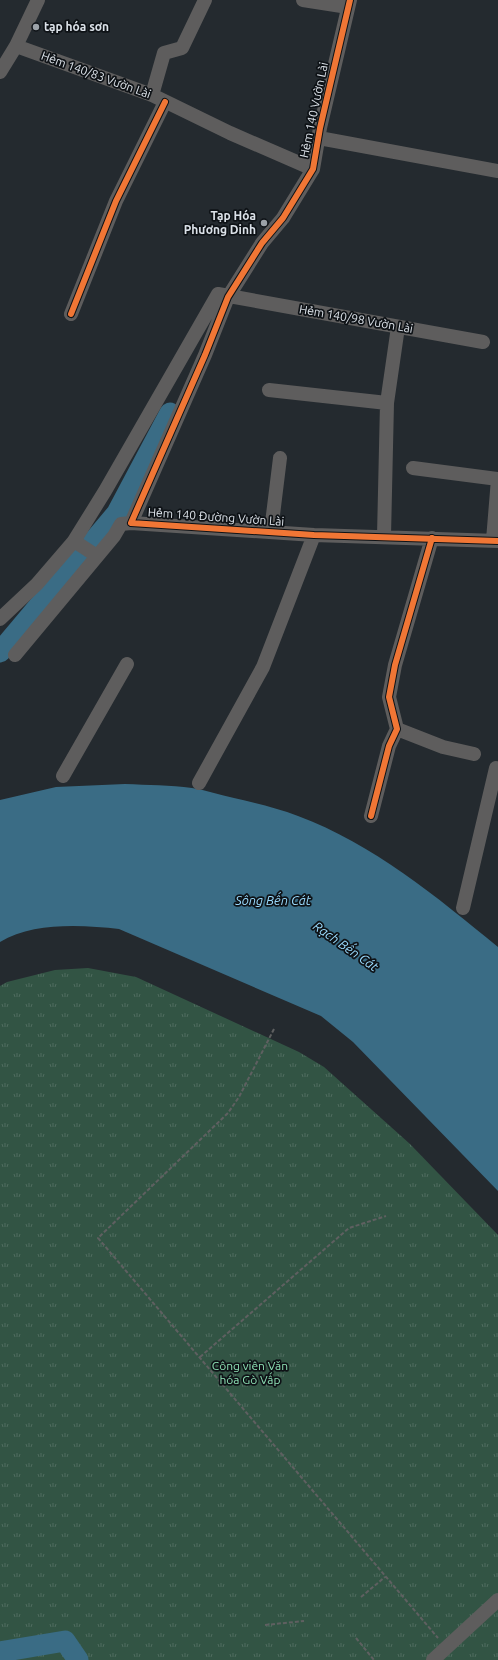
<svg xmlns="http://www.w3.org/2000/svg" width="498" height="1660" font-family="Ubuntu,sans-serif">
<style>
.grass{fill:url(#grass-tufts)}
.water{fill:#3a6c85}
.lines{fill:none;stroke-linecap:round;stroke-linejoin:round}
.river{stroke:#3a6c85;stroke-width:21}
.path{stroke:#5f6061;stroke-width:2;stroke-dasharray:4 2;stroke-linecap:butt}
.minor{stroke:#5e5d5d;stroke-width:14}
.cycleway-casing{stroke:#0e1216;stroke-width:8}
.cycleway{stroke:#f07635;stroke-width:6}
.poi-dot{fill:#9ca2a8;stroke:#0e1216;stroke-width:1.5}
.labels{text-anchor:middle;stroke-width:3.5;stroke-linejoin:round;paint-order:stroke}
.poi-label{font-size:12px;font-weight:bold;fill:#dce2e9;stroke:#0e1216;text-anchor:start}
.street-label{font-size:12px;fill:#dce2e9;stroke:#0e1216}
.park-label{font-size:12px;fill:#8de0b4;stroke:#0e1216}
.water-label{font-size:13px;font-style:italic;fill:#9bdcff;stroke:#0e1216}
</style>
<defs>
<pattern id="grass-tufts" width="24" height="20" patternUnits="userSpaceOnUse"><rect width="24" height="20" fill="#325444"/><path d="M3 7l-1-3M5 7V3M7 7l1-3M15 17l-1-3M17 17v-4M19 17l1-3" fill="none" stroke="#4f6c5f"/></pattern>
</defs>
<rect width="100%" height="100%" fill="#242a2f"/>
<path class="grass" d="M88,968L136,977L299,1052L324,1067L410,1144L498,1235V1660H0V986L7,982L55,970Z"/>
<path class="water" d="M125,784C148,785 170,785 192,788C206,790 220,795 234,798C255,803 277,808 298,816C373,844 437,897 498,947V1191L353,1042L321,1016L119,929C82,925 33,922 0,942V800L56,787Z"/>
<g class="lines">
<path class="river" d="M0,652L117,513L170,413
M0,1652L65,1641L78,1660"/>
<path class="path" d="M274,1029L239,1097L228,1113L98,1238L438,1638
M200,1357L349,1228L386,1216
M361,1597L385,1577
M265,1625L304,1621
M356,1638L374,1660"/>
<path class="minor" d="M303,0L348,7
M350,0L320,128L313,169L283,218L262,243L228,297L205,355L131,523L314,535L498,541
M16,46L38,0
M0,72L16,46L152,95L230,133L313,169
M152,95L164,53L182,48L205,0
M319,138L498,171
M71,314L116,201L165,102
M269,390L387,403
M413,468L498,479L493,540
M271,531L280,458
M384,536L387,403L398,327
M74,541L97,556
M0,619L37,584L74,541L105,491L218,294L483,342
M15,655L114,536L121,524L131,523
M397,729L443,747L474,754
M63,776L127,664
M199,783L263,667L314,535
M371,816L389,746L397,729L389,697L395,665L432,538
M463,908L496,768
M433,1660L498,1600"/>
<defs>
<path id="cycleway" d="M350,0L320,128L313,169L283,218L262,243L228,297L205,355L131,523L314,535L498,541
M71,314L116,201L165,102
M371,816L389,746L397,729L389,697L395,665L432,538"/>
</defs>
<use href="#cycleway" class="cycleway-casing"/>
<use href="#cycleway" class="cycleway"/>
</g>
<g class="poi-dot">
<circle cx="36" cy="27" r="4"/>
<circle cx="264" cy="223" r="4"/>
</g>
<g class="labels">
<g class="poi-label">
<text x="44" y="31">tạp hóa sơn</text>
<text x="256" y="220" text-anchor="end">Tạp Hóa<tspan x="256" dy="14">Phương Dinh</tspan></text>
</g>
<g class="street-label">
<text transform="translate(96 75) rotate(20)" y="4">Hẻm 140/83 Vườn Lài</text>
<text transform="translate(314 110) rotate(-78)" y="4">Hẻm 140 Vườn Lài</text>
<text transform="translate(356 319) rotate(10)" y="4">Hẻm 140/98 Vườn Lài</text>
<text transform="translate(216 517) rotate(4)" y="4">Hẻm 140 Đường Vườn Lài</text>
</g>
<g class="park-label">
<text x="250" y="1370">Công viên Văn<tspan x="250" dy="14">hóa Gò Vấp</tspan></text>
</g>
<g class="water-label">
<text x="273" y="905">Sông Bến Cát</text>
<text transform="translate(346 946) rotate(35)" y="5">Rạch Bến Cát</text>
</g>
</g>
</svg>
